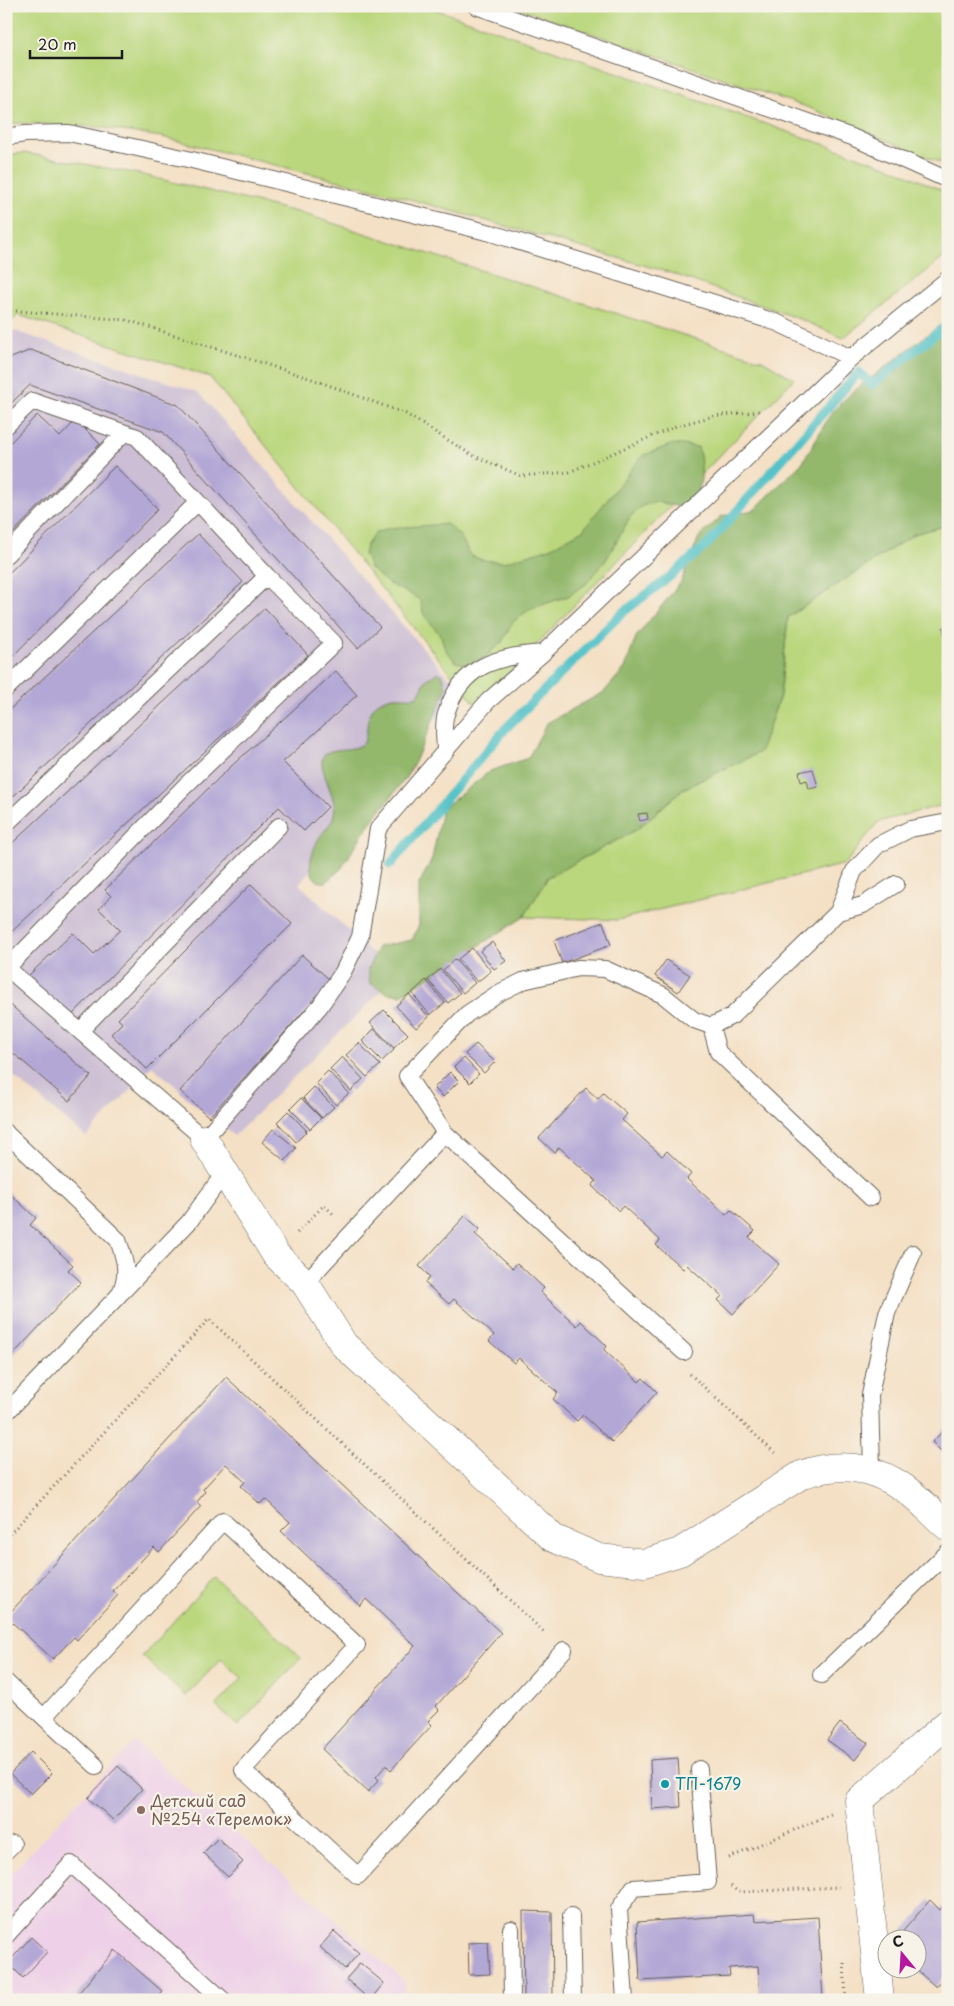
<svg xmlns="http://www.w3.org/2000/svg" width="954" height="2006" font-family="'Playpen Sans',sans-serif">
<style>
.built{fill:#eed0e8}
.industrial{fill:#ccbed4}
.green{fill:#bad77d;stroke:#6b7a4c}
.forest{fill:#93b86c;stroke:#586a44}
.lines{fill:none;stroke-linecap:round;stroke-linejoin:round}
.stream{stroke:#54c2c8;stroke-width:9}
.building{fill:#b3a7d6}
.service-casing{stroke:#686157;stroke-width:18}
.minor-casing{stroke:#686157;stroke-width:29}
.path{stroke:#686157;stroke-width:3;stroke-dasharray:1 4;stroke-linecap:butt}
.service{stroke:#fff;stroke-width:16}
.minor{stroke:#fff;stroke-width:28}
.culture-dot{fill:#0f9aa8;stroke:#f7f3e8;stroke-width:2}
.education-dot{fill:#8d6e63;stroke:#f7f3e8;stroke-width:2}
.labels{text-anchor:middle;stroke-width:4.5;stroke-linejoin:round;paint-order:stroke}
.culture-label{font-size:16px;fill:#0d838f;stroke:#f7f3e8;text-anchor:start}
.education-label{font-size:16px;fill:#785e54;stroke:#f7f3e8;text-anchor:start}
</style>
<rect width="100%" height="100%" fill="#f7f3e8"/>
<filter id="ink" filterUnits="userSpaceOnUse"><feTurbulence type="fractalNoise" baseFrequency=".02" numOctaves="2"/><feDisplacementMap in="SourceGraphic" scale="10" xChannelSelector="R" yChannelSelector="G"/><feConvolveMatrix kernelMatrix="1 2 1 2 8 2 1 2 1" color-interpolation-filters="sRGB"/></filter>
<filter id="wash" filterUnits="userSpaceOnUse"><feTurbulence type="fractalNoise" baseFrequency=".0096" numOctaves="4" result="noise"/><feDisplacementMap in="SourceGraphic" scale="20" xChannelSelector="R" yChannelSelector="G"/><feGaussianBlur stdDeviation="1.12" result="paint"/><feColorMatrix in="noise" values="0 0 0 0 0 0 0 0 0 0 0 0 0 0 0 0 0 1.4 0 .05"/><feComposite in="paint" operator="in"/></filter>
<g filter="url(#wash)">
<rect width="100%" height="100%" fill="#f4e0c5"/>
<path class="built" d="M134,1741L405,1982V2000H6V1879Z"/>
<path class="industrial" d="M12,330L198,392L459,689L299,884L397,976L234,1136L152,1066L86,1137L6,1070V336Z"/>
<path class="green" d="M6,6H426L892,168L948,193V254L843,338L802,320L668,272L388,193L162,137L98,127L19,123L6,125Z
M512,6H948V166L815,110Z
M25,153L139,174L301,213L762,360L794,379L477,706L210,377L18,315L6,327V155Z
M948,525V808L938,806L878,822L845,864L618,920L524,917L548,877L636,830L683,789L759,752L780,696L788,617L914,534Z
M214,1577L301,1658L238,1726L216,1706L242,1678L221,1659L186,1696L142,1656Z"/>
<path class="forest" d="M948,319V525L914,534L788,617L780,696L760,752L683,789L636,830L548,877L524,917L401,995L387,993L370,983L368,969L378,947L412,940L419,925V884L432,859L442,809L490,771L528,758L547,723L604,692L625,668L636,637L681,582L699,537L722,516L754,510L802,463L832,412L850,394Z
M673,444L698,447C702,461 704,486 694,498C691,502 684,505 680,507L657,502L642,506L630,517L606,560L586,584L568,596L530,609L513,622L502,642L485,657L469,665L456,662L445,649L441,636L424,615L420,600L412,595L389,584L370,568L364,554L366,546L375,533L389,528L447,524L461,537L470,555L482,560L504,562L550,548L583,530L642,456Z
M438,672L443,676L446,689L415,762L405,779L367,827L341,869L326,882H319C305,872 311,854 318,840C323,831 332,825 334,814C338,796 315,766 324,755C332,746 352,753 364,743C370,722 365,701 394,697C402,696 410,699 418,696L426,680Z"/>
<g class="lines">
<path class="stream" d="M390,865L506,728L621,614L672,575L708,544L859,372L872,385L948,324"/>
</g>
<g id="blocks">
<path class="building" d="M31,350L178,405L380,627L358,648L163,432L30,385L6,408V360Z
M37,415L60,437L76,420L100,444L6,540V447Z
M115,466L158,509L6,663V576Z
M198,534L243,582L6,803V713Z
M265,608L308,655L6,937V849Z
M948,626V644H946L943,627Z
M336,671L357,695L283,762L328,807L304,831L279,807L70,1017L28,976L73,933L94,954L120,930L99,909L111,896L105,890L225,772Z
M813,769L818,787L809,789L807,780L801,782L799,772Z
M647,813L648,819L640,821L638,814Z
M251,884L292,924L147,1069L111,1034L122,1023L118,1019Z
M603,922L611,945L562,963L554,941Z
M492,942L506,961L494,969L480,951Z
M472,948L491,971L477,982L458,959Z
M302,955L331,981L209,1117L180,1091Z
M455,959L475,983L463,993L443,970Z
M666,960L690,975L678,992L655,976Z
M440,969L460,993L448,1003L428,980Z
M426,980L445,1003L430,1015L412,993Z
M409,994L429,1017L416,1028L396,1006Z
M6,1001L91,1076L69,1101L6,1047Z
M384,1010L408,1034L394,1048L370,1023Z
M374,1029L394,1050L382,1061L362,1041Z
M359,1043L380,1065L367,1077L346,1055Z
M476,1044L495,1062L484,1073L465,1054Z
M342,1057L363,1079L351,1091L330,1069Z
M464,1058L479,1074L470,1083L454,1067Z
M328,1071L349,1093L336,1105L316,1083Z
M450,1072L459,1081L443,1097L434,1088Z
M314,1087L334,1107L322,1118L303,1098Z
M586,1088L598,1099L603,1093L627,1114L622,1120L662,1156L667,1151L691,1174L687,1179L726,1215L731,1210L755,1231L749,1237L779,1264L733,1314L718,1300L722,1296L687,1265L683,1269L656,1245L660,1240L623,1206L619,1211L592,1186L596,1181L559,1147L555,1153L539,1138Z
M301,1098L321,1118L310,1129L290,1109Z
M288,1111L307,1131L296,1142L277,1122Z
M273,1129L296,1148L285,1161L262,1142Z
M6,1190L36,1218L30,1225L73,1265L68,1270L81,1282L6,1362Z
M465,1216L480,1229L475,1234L513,1268L517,1263L544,1288L540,1292L577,1326L581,1321L607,1346L604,1350L639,1382L643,1378L657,1392L612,1442L583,1415L577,1421L553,1399L558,1393L519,1358L514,1363L489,1341L494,1335L454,1299L449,1304L425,1283L430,1277L419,1266Z
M226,1377L501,1633L436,1706L439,1710L428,1721L432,1725L391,1770L386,1765L376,1777L379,1780L368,1792L322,1749L415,1646L366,1599L360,1606L281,1531L290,1522L265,1499L260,1504L241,1486L245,1482L226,1464L203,1489L205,1492L197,1502L201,1506L159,1552L154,1547L113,1591L118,1595L77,1640L74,1637L53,1659L6,1617Z
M948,1426V1458L932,1442Z
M840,1723L868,1743L855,1760L827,1740Z
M31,1752L52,1773L31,1794L10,1774Z
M678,1758L681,1807L652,1809L650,1760Z
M118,1766L142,1789L113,1820L88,1798Z
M218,1838L243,1862L228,1877L203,1853Z
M930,1900L940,1910L948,1901V1973L936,1987L914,1968H916V1938H899L898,1937Z
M523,1911L552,1912L553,2000H524Z
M754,1914L755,1921L818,1917L823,2000H760L758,1966L729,1968L730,1976L640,1981L637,1922Z
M334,1931L359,1953L345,1969L320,1947Z
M31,1937L47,1952L23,1978L8,1963Z
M488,1942L490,1974L469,1975L468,1943Z
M115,1950L163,1992L156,2000H81L76,1996Z
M360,1963L384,1983L370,2000L346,1979Z"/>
</g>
</g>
<g filter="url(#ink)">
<use href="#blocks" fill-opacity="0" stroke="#686157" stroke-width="1"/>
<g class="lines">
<defs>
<path id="service" d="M476,6L852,137L948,180
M6,137L25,134L69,133L192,160L491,233L778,323L851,358
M6,426L32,401L137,437L267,576L6,824
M6,555L124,433
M6,689L198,502
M445,752C445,741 442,725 446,714C461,665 497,656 543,653
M838,912L863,905L896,884
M6,967L204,1139L320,1006L343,972L360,937L378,829L488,701L543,653L851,358L948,279
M7,968L184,787L334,643L267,576
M711,1026L732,1016L838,912L854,871L878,845L910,829L948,822
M80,1031L279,826
M6,1133L118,1240C126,1262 129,1275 119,1295L6,1413
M305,1283L445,1133
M122,1292L189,1222L225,1172
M684,1352L445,1133L407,1076L467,1014L497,994L523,981L578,968L605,969L663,995L694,1020L711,1026L718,1052L871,1198
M872,1471L870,1395L887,1313L913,1253
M821,1675L948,1552
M6,1682L96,1766
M44,1717L223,1521L357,1645L243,1770L358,1876L564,1650
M6,1851L13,1844
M571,1916L573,2000
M511,1929L512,2000
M6,1936L71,1864L223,2000
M625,2000L619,1909L633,1888L708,1882L699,1769"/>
<path id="minor" d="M204,1139L276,1255L305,1283L344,1345L553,1538L599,1558L645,1563L680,1552L801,1475C837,1461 872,1466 904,1488C920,1499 934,1515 948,1527
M880,2000L859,1801L948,1723"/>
</defs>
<use href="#service" class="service-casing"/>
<use href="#minor" class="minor-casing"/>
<path class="path" d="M6,310L127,320L312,379L406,414L472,455L521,476L569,472L676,426L714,416L760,411
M297,1233L324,1205L335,1216
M690,1374L777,1455
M6,1538L209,1319L546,1634
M729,1858L831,1814
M731,1886L738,1892L839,1887
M844,1963L846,2000"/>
<use href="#service" class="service"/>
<use href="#minor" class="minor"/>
</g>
</g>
<circle class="culture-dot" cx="665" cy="1784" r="5"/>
<circle class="education-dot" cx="141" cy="1810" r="5"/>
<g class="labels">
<g class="culture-label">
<text x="675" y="1790">ТП-1679</text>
</g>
<g class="education-label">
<text x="151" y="1807">Детский сад<tspan x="151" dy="18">№254 «Теремок»</tspan></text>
</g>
</g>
<rect width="954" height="2006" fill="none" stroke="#f7f3e8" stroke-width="25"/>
<g transform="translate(902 1954) rotate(342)"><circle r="24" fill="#f7f3e8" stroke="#9f9d96"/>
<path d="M0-4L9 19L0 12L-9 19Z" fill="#b5179e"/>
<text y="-8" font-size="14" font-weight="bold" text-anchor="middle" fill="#1c1c1c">С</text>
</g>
<path d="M30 50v8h92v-8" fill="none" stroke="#1c1c1c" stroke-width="2.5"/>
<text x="38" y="50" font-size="15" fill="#1c1c1c" stroke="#f7f3e8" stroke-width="4" paint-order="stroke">20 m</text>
</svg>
